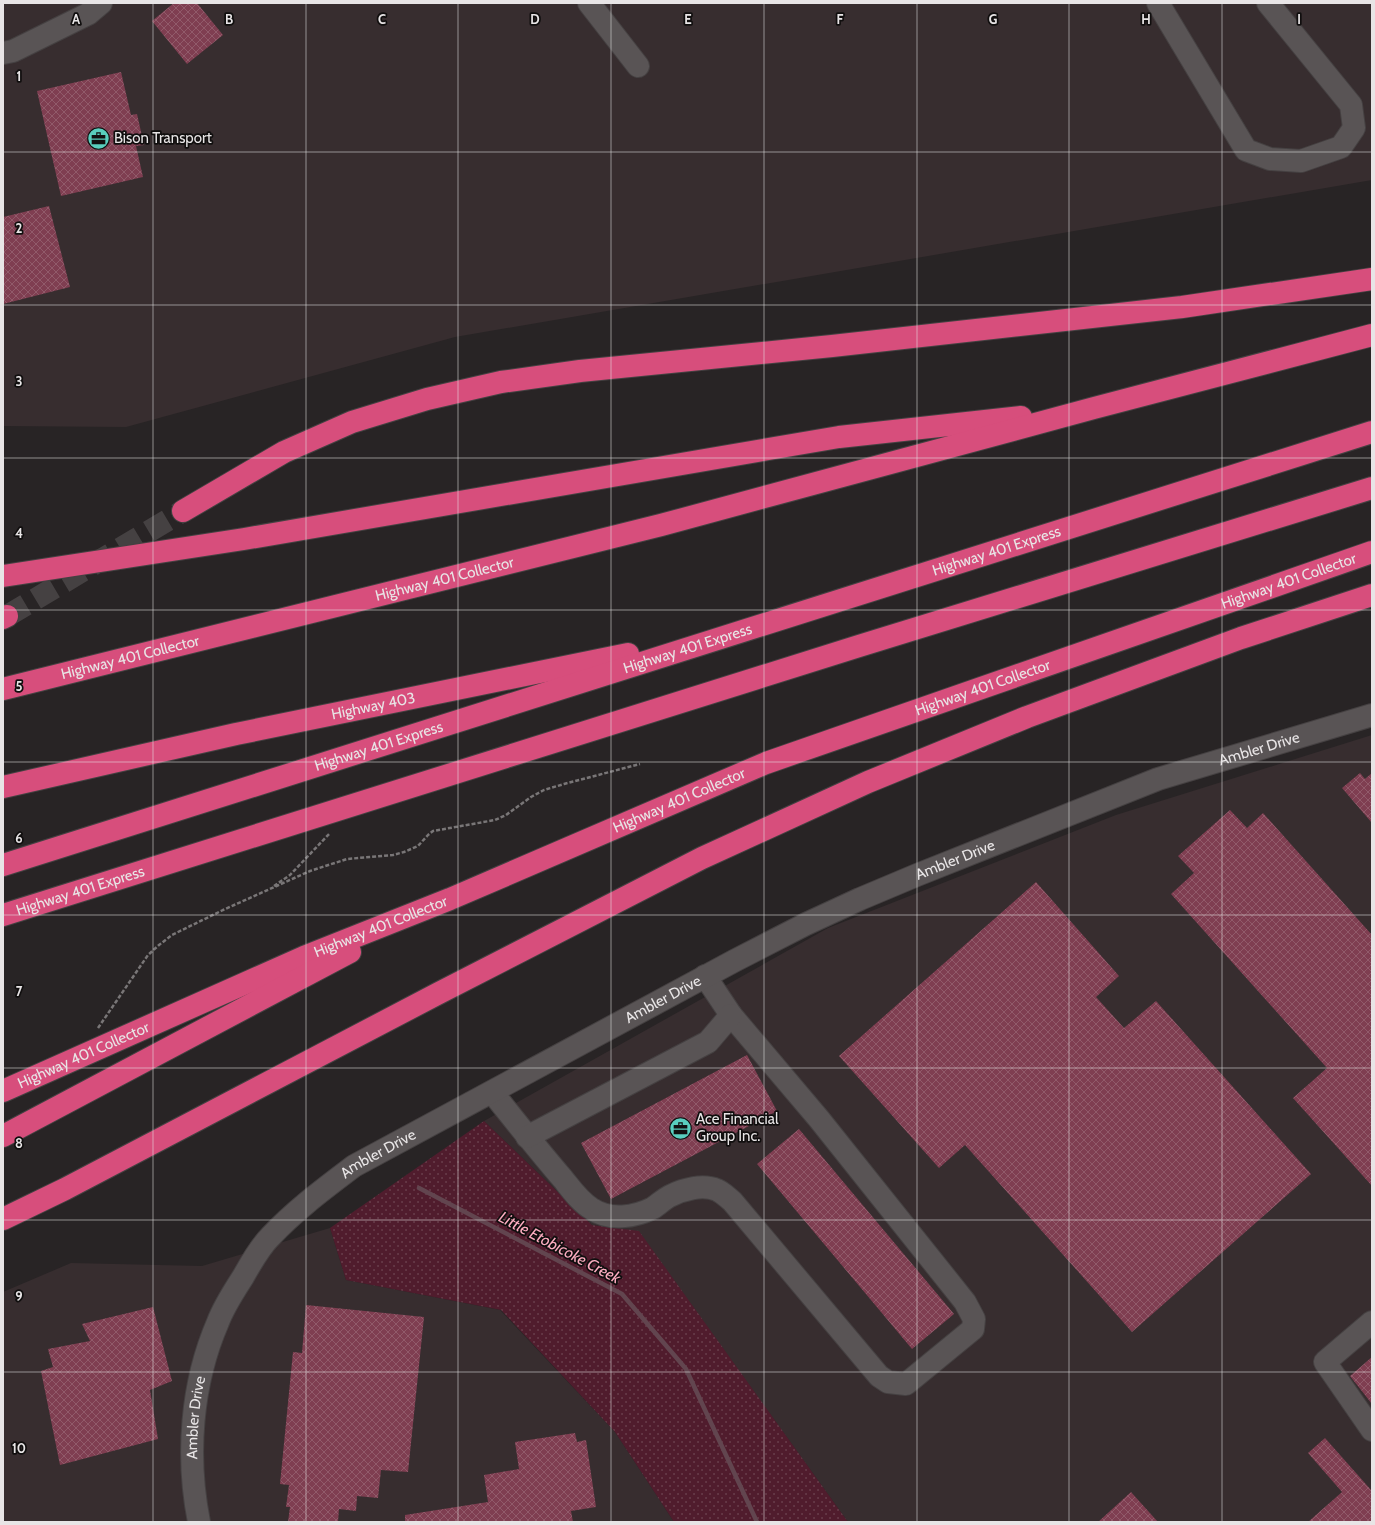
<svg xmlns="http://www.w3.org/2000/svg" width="1375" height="1525" font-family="Cabin,sans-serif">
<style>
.built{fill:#372d2f}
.grass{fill:url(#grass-dots)}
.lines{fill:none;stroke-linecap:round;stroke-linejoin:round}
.stream{stroke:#62454f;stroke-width:4.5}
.building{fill:url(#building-cross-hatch)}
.highway-tunnel{stroke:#454142;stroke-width:22;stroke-dasharray:22 11;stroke-linecap:butt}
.minor-casing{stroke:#454142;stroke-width:24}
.highway-casing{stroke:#454142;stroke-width:24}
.path{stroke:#797677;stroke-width:2.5;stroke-dasharray:4 2;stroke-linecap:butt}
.minor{stroke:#595455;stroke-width:22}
.highway{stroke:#d74e7c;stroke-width:22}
.grid{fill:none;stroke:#e8e5e6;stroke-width:1;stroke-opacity:0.55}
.labels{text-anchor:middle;stroke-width:3.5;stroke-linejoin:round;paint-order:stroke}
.poi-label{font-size:15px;fill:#e8e5e6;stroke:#100e0e;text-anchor:start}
.street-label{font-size:15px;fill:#e8e5e6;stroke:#100e0e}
.water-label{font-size:16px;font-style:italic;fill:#fcacc0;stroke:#100e0e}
.grid-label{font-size:13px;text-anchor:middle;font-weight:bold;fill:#e8e5e6;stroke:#100e0e;stroke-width:3.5;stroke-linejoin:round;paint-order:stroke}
</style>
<defs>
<pattern id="grass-dots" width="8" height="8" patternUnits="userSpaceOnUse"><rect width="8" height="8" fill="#501c2d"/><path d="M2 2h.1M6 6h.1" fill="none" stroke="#693d4b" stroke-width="1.8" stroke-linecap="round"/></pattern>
<pattern id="building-cross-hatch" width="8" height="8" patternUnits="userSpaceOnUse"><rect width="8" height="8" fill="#7f3e51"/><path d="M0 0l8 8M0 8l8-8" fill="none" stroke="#915a6a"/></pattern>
</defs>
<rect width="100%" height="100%" fill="#282425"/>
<path class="built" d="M3,3H1372V180L455,337L126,427L3,426Z
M1372,735V1522H848L639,1232L592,1225L484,1121L828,928L1116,815Z
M330,1228L346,1280L500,1310L615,1432L674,1522H3V1292L71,1263L202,1266Z"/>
<path class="grass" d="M484,1121L592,1225L639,1231L848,1522H674L615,1432L501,1310L346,1280L330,1228Z"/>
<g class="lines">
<path class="stream" d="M419,1188L622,1294L686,1369L757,1522"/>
</g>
<path class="building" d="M174,3H197L223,35L187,64L152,21Z
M121,72L131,115L137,114L144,145L136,146L143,177L61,196L37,91Z
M49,206L70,287L3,304V217Z
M1360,773L1365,779L1372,773V823L1342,788Z
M1230,810L1247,828L1263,813L1372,935V1186L1293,1098L1327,1068L1171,894L1194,873L1178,856Z
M1036,882L1119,976L1096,997L1124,1028L1156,1001L1311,1174L1132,1332L965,1145L939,1168L839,1056Z
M747,1055L777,1111L611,1199L581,1143Z
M799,1129L954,1314L912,1349L757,1164Z
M306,1305L424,1317L408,1472L381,1470L378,1498L357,1496L356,1511L339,1509L338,1522H288L290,1507H286L289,1485L280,1484L293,1352L302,1353Z
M153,1307L172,1381L150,1390L158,1439L60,1465L41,1371L53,1367L48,1349L90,1341L82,1324Z
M1372,1357V1404L1350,1376Z
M575,1433L577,1442L586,1440L596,1507L571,1511L573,1522H405V1515L488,1502L484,1475L519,1469L515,1442Z
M1325,1438L1372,1491V1522H1308L1342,1492L1308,1453Z
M1131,1492L1158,1522H1098Z"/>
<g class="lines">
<path class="highway-tunnel" d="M7,616L183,511"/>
<defs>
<g id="minor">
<path d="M589,3L638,66"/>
<path d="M1158,3L1246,150L1270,159L1301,161L1341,147L1354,128L1351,105L1268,3"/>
<path d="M3,53L13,51L88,14L101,3"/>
<path d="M492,1092C515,1121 538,1150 563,1179C571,1189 580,1202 592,1209C610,1221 635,1217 653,1208C659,1204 664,1199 670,1196C684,1189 703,1184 717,1190C722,1192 727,1197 732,1201L879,1376L888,1382L906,1384L973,1329L974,1319L965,1302L819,1119L731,1015L705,976"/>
<path d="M527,1137L708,1042L731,1015"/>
<path d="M1372,1322L1325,1362L1372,1430"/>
<path id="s1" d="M199,1522C186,1457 191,1384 218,1322C224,1306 234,1291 243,1277C251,1263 259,1248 270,1237C295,1210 325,1188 354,1166L734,961L806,924L860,899L917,875L1158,779L1372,715"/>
</g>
<g id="highway">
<path d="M183,511L284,452L352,422L427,399L501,382L580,371L832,346L1182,307L1372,279"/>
<path d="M3,576L244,539L839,437L1021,417"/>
<path d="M3,618L7,616"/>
<path id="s2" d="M3,689L661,525L1094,408L1372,335"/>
<path id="s3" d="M3,787L236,734L628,654"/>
<path id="s4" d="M3,865L1372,432"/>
<path id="s5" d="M3,915L859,646L1372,488"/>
<path id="s6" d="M3,1091L304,957L450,899L766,763L1372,552"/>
<path d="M3,1136L350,952"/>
<path d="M3,1219L65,1189L439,993L702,858L868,782L1027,717L1241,638L1372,595"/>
</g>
</defs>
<use href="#minor" class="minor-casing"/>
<use href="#highway" class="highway-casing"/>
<path class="path" d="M274,886L290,875L330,833
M98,1028L148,955L159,945L172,935L223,910L310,871L347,859L393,855L404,852L418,846L428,835L433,831L495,820L506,815L531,797L544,790L564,784L640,764"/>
<use href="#minor" class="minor"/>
<use href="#highway" class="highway"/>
</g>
<path class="grid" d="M153,3V1522M306,3V1522M458,3V1522M611,3V1522M764,3V1522M917,3V1522M1069,3V1522M1222,3V1522M3,152H1372M3,305H1372M3,458H1372M3,610H1372M3,762H1372M3,915H1372M3,1068H1372M3,1220H1372M3,1372H1372"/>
<defs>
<symbol id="office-disc" viewBox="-11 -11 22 22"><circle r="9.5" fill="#59cebe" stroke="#100e0e"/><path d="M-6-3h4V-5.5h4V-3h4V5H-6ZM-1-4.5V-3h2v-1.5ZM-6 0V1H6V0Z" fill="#111"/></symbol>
</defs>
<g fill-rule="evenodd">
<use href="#office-disc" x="86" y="126" width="25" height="25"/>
<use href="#office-disc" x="668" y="1116" width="25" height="25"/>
</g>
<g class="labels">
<g class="poi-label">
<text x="114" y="143">Bison Transport</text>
<text x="696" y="1124">Ace Financial<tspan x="696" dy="17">Group Inc.</tspan></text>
</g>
<g class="street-label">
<text dy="5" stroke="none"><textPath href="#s4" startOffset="1042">Highway 401 Express</textPath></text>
<text dy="5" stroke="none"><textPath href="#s2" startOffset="455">Highway 401 Collector</textPath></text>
<text dy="5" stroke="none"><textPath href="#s6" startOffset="1384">Highway 401 Collector</textPath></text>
<text dy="5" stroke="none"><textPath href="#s4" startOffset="718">Highway 401 Express</textPath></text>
<text dy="5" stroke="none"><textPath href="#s2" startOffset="131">Highway 401 Collector</textPath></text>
<text dy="5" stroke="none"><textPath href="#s6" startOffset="1060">Highway 401 Collector</textPath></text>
<text dy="5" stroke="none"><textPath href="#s3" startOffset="379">Highway 403</textPath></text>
<text dy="5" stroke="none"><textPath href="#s4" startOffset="394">Highway 401 Express</textPath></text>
<text dy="5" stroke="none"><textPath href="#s1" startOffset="1413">Ambler Drive</textPath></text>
<text dy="5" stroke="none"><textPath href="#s6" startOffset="736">Highway 401 Collector</textPath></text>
<text dy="5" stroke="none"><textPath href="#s1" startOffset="1089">Ambler Drive</textPath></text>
<text dy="5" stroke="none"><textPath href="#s5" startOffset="81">Highway 401 Express</textPath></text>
<text dy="5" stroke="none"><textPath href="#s6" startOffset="412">Highway 401 Collector</textPath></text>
<text dy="5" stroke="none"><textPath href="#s1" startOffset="765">Ambler Drive</textPath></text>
<text dy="5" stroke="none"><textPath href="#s6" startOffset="88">Highway 401 Collector</textPath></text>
<text dy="5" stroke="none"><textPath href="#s1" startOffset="441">Ambler Drive</textPath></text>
<text dy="5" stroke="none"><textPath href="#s1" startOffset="105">Ambler Drive</textPath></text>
</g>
<g class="water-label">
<text transform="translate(560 1247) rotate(28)" y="6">Little Etobicoke Creek</text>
</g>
</g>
<g class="grid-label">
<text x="76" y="24">A</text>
<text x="229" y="24">B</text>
<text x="382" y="24">C</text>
<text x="535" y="24">D</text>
<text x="688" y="24">E</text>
<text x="840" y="24">F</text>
<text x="993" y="24">G</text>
<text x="1146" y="24">H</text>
<text x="1299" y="24">I</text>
<text x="19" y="81">1</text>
<text x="19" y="233">2</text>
<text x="19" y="386">3</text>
<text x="19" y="538">4</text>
<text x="19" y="691">5</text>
<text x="19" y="843">6</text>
<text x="19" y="996">7</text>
<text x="19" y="1148">8</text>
<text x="19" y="1301">9</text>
<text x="19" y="1453">10</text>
</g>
<rect width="1375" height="1525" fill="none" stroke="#e8e5e6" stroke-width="8"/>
</svg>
